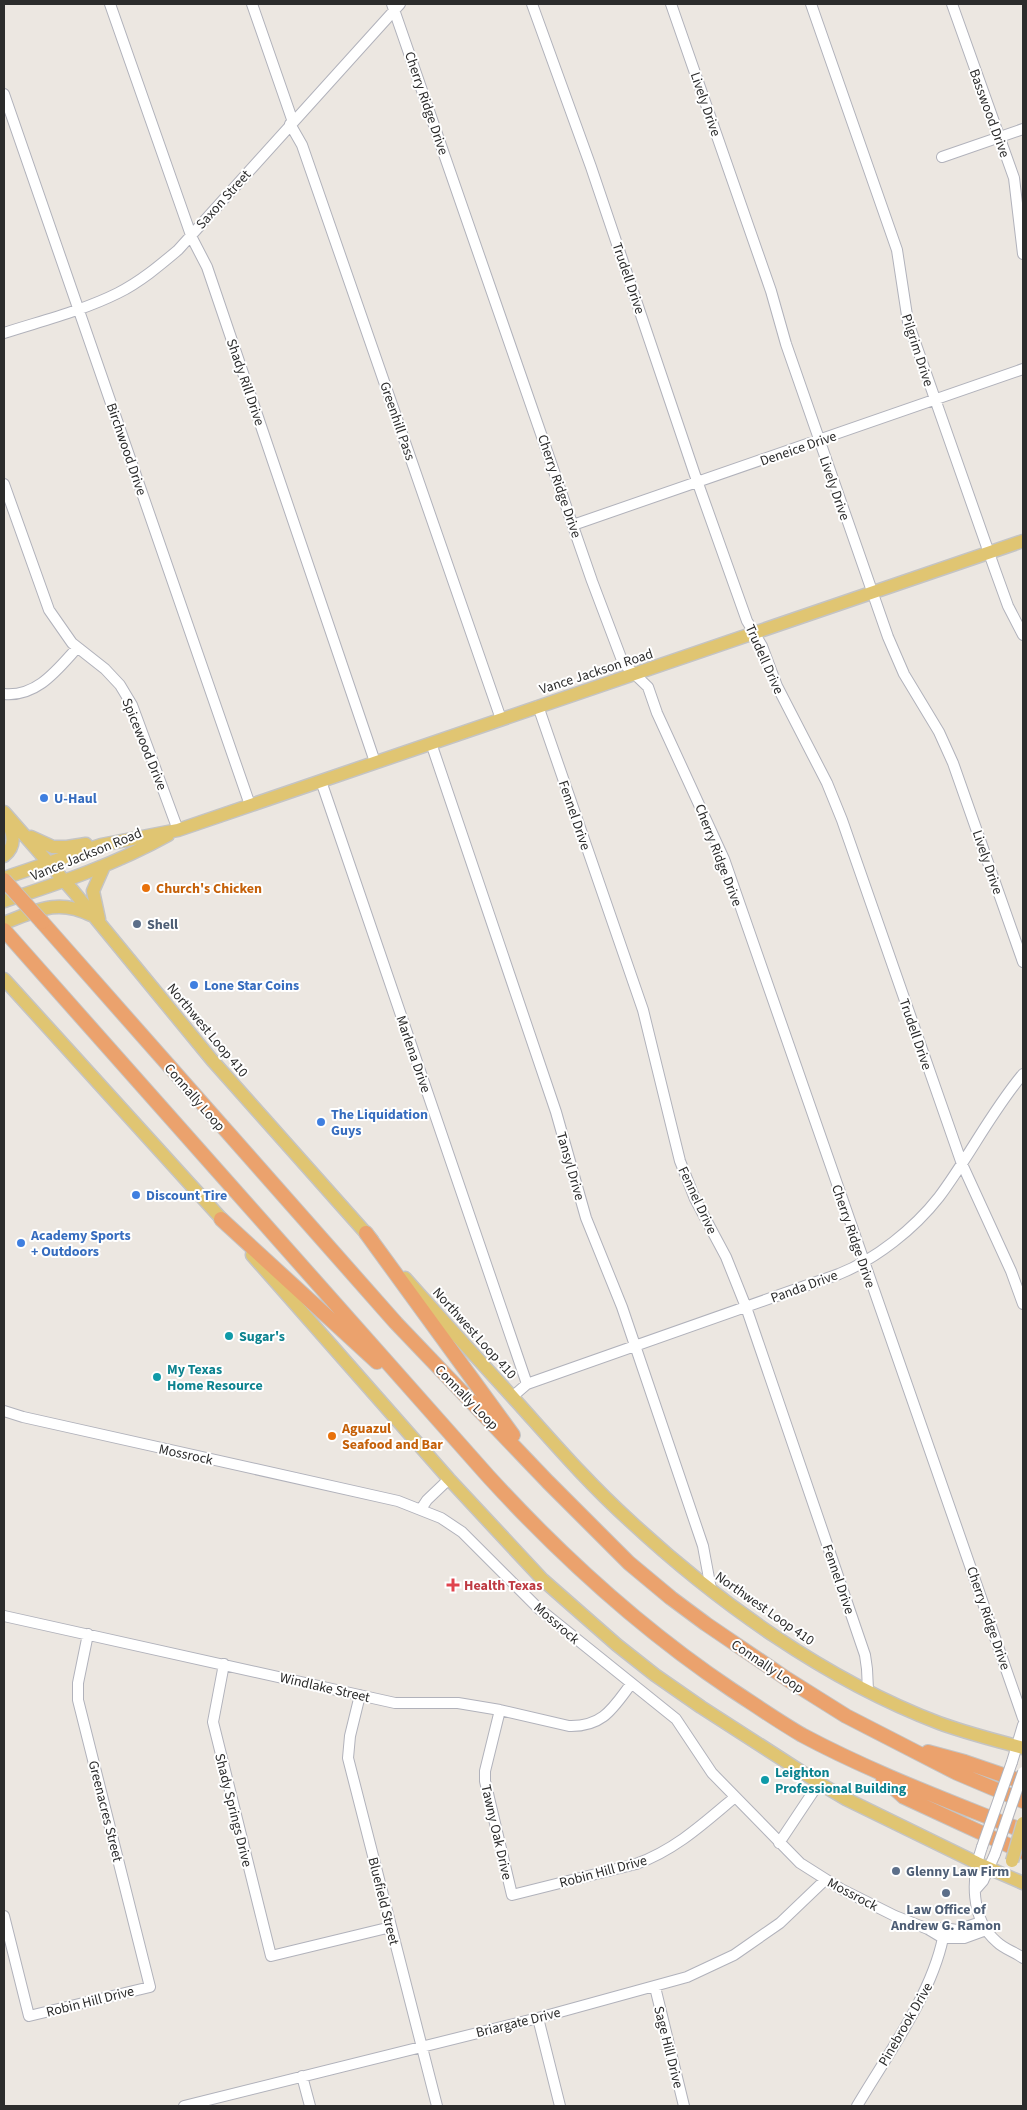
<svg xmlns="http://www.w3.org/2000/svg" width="1027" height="2110" font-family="'Source Sans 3',sans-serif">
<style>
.water{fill:#81c8e0}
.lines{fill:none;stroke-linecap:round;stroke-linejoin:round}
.minor-casing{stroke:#b1b2bb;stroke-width:12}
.major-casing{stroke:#c4c4c4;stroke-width:15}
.highway-casing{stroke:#c4c4c4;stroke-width:16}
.minor{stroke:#fff;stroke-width:10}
.major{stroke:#e0c572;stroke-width:12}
.highway{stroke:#eba26d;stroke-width:14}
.minor-bridge-casing{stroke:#b1b2bb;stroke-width:12;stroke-linecap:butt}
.major-bridge-casing{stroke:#c4c4c4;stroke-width:15;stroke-linecap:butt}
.highway-bridge-casing{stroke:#c4c4c4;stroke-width:16;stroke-linecap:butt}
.minor-bridge{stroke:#fff;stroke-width:10}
.major-bridge{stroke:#e0c572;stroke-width:12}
.highway-bridge{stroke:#eba26d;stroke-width:14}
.shop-dot{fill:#3f7fe0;stroke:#fff;stroke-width:2}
.food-dot{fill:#e8710a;stroke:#fff;stroke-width:2}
.service-dot{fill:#5c6f8a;stroke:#fff;stroke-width:2}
.culture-dot{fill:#0f9aa8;stroke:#fff;stroke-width:2}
.health-dot{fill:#e0444e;stroke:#fff;stroke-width:2}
.labels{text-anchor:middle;stroke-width:4;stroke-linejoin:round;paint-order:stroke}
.street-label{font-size:14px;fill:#2c2c2c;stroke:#fff}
.shop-label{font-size:14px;font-weight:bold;fill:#366cbe;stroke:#fff;text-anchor:start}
.food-label{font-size:14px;font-weight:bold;fill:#c56008;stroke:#fff;text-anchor:start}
.service-label{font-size:14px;font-weight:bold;fill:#4e5e75;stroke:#fff;text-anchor:start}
.culture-label{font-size:14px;font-weight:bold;fill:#0d838f;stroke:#fff;text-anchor:start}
.health-label{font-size:14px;font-weight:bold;fill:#be3a42;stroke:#fff;text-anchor:start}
</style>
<rect width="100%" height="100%" fill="#ece7e1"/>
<path class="water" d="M240,883H242L243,890L228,894L226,887Z"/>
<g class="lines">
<defs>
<path id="minor" d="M110,4L192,238L207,267L375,762
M252,4L293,122
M392,4L592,581L623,663L648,687L657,713L724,859L1023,1718
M532,4L591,167L695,475L747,621L762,646L777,686L827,783L842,820L962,1164L1011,1271L1023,1304
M671,4L771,291L786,344L888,637L904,674L939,732L953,763L1023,962
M811,4L897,250L908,322L995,570L1008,606L1023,635
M952,4L1014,178L1023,254
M4,94L250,805
M290,124L302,145L501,719
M942,157L1023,129
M4,333C41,321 82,311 118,293C140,282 159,266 178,250L400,4
M4,484L49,610L72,643L105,669L120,685L132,705L178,830
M573,525L1023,369
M4,694C37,697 57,670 77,648
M538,706L643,1010L680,1161L695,1199L726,1257L746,1307L865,1655L867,1669L868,1690
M431,743L556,1112L586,1218L622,1307L703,1546L711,1589
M321,781L527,1384
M512,1397L527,1384L839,1274C876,1259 914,1229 939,1197C969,1157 991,1112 1023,1074
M4,1411L23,1417L398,1501L441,1518L462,1532L538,1608L676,1719L712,1773L800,1863L841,1889L895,1916L928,1929L943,1938H964L986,1930
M421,1509L427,1500L449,1479
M4,1616L395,1703H458L500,1710L569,1726C603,1727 613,1708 631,1684
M224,1664L213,1722L271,1956L391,1927
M360,1695L350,1736L348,1758L437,2106
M500,1710L485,1771V1781L512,1895L636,1864C675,1850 703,1824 735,1797
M1012,1762L1023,1725
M779,1843L819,1783
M982,1847C971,1878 970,1919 997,1942C1004,1949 1015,1952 1023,1958
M976,1889L983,1881L995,1854
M4,1916L29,2016L150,1987L78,1700V1683L88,1634
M928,1929L943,1928L957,1930L981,1922
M655,1987L684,2106
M538,2018L560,2106
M302,2076L310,2106
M184,2106L538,2018L687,1977L734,1955L780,1923L825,1880
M857,2106C887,2055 931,1996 943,1938"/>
<path id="major" d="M4,812L74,892L212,1060L372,1240
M31,837L53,847H67L86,844
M4,856C16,846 14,835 7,821
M4,878L101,845L178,830L1023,541
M4,901C60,883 116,864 168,835
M99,919L93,891L104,866
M4,923C36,911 57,898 91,915
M4,979L228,1226
M252,1255L449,1479L543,1580L617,1645L655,1675L701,1707L819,1783L846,1799L977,1863L1023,1883
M405,1278C442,1320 480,1361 517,1402C553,1442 588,1483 629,1520C717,1602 826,1680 939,1723C966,1733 995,1740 1023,1748"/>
<path id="highway" d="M42,922L396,1323L548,1482L629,1563L671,1598L706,1624L787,1679L846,1716L957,1773L1023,1801
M4,930L488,1476C562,1557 641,1629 732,1690C755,1705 778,1721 802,1735C873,1773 949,1801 1023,1831
M221,1219L377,1362
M366,1233L513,1435
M928,1752L965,1762L1023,1782
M883,1778L904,1797L1023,1852"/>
</defs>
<use href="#minor" class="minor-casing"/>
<use href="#major" class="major-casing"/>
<use href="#highway" class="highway-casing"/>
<use href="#minor" class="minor"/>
<use href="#major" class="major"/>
<use href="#highway" class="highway"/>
<defs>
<path id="minor-bridge" d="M982,1847L1012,1762
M995,1854L1023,1772"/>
<path id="major-bridge" d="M1012,1861L1023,1823"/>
<path id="highway-bridge" d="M4,880L42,922"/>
</defs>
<use href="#minor-bridge" class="minor-bridge-casing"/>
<use href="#major-bridge" class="major-bridge-casing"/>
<use href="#highway-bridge" class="highway-bridge-casing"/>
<use href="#minor-bridge" class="minor-bridge"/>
<use href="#major-bridge" class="major-bridge"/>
<use href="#highway-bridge" class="highway-bridge"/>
</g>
<g class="shop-dot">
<circle cx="44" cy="798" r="5"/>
<circle cx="194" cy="985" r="5"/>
<circle cx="321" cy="1122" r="5"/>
<circle cx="136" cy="1195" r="5"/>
<circle cx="21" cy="1243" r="5"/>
</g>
<g class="food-dot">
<circle cx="146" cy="888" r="5"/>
<circle cx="332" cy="1436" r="5"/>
</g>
<g class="service-dot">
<circle cx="137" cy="924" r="5"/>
<circle cx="896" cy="1871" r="5"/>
<circle cx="946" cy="1893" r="5"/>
</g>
<g class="culture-dot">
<circle cx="229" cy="1336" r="5"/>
<circle cx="157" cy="1377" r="5"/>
<circle cx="765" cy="1780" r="5"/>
</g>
<path class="health-dot" d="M450.5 1577.5h5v5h5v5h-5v5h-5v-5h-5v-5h5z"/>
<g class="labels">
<g class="street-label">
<text transform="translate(427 103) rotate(71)" y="5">Cherry Ridge Drive</text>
<text transform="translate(706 104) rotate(71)" y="5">Lively Drive</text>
<text transform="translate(990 113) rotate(70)" y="5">Basswood Drive</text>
<text transform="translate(223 199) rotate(-48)" y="5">Saxon Street</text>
<text transform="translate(629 278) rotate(71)" y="5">Trudell Drive</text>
<text transform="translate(918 350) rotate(72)" y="5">Pilgrim Drive</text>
<text transform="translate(246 382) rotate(71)" y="5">Shady Rill Drive</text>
<text transform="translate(398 421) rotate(71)" y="5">Greenhill Pass</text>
<text transform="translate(798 448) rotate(-19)" y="5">Deneice Drive</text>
<text transform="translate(127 449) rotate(71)" y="5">Birchwood Drive</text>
<text transform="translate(560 486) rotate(71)" y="5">Cherry Ridge Drive</text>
<text transform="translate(835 488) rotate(71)" y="5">Lively Drive</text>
<text transform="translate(765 659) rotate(66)" y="5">Trudell Drive</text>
<text transform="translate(596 671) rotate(-18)" y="5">Vance Jackson Road</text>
<text transform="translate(145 744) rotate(68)" y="5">Spicewood Drive</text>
<text transform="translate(575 815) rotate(71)" y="5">Fennel Drive</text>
<text transform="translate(86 854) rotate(-22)" y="5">Vance Jackson Road</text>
<text transform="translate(719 855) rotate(69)" y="5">Cherry Ridge Drive</text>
<text transform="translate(988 862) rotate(71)" y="5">Lively Drive</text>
<text transform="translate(208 1030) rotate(50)" y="5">Northwest Loop 410</text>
<text transform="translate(916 1034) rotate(71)" y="5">Trudell Drive</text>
<text transform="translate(414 1054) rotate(71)" y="5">Marlena Drive</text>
<text transform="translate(195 1097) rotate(49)" y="5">Connally Loop</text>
<text transform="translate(571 1166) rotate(74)" y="5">Tansyl Drive</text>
<text transform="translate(698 1200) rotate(65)" y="5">Fennel Drive</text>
<text transform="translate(854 1236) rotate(71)" y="5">Cherry Ridge Drive</text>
<text transform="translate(804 1286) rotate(-20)" y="5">Panda Drive</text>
<text transform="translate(475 1333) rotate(48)" y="5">Northwest Loop 410</text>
<text transform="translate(467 1397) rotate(46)" y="5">Connally Loop</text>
<text transform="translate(186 1454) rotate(12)" y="5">Mossrock</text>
<text transform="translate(839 1579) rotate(71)" y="5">Fennel Drive</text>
<text transform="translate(765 1608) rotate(35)" y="5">Northwest Loop 410</text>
<text transform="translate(989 1618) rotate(71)" y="5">Cherry Ridge Drive</text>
<text transform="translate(557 1623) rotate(41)" y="5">Mossrock</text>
<text transform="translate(768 1666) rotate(34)" y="5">Connally Loop</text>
<text transform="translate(325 1687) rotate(13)" y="5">Windlake Street</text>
<text transform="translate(234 1810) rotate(76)" y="5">Shady Springs Drive</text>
<text transform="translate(106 1811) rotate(76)" y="5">Greenacres Street</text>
<text transform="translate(497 1832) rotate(77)" y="5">Tawny Oak Drive</text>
<text transform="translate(603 1871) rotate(-15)" y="5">Robin Hill Drive</text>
<text transform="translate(853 1894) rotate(28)" y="5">Mossrock</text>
<text transform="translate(384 1901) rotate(76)" y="5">Bluefield Street</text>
<text transform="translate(90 2001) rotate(-14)" y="5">Robin Hill Drive</text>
<text transform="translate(518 2022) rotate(-14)" y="5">Briargate Drive</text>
<text transform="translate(905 2024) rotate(-60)" y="5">Pinebrook Drive</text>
<text transform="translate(669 2047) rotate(76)" y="5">Sage Hill Drive</text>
</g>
<g class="shop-label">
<text x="54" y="803">U-Haul</text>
<text x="204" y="990">Lone Star Coins</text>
<text x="331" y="1119">The Liquidation<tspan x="331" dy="16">Guys</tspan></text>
<text x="146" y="1200">Discount Tire</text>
<text x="31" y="1240">Academy Sports<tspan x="31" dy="16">+ Outdoors</tspan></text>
</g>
<g class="food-label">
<text x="156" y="893">Church's Chicken</text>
<text x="342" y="1433">Aguazul<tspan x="342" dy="16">Seafood and Bar</tspan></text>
</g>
<g class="service-label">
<text x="147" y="929">Shell</text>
<text x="906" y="1876">Glenny Law Firm</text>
<text x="946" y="1914" text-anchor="middle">Law Office of<tspan x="946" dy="16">Andrew G. Ramon</tspan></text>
</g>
<g class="culture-label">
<text x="239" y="1341">Sugar's</text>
<text x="167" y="1374">My Texas<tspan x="167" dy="16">Home Resource</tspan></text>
<text x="775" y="1777">Leighton<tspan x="775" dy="16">Professional Building</tspan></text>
</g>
<g class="health-label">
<text x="464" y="1590">Health Texas</text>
</g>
</g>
<rect width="1027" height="2110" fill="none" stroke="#2c2c2c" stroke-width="10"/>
</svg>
